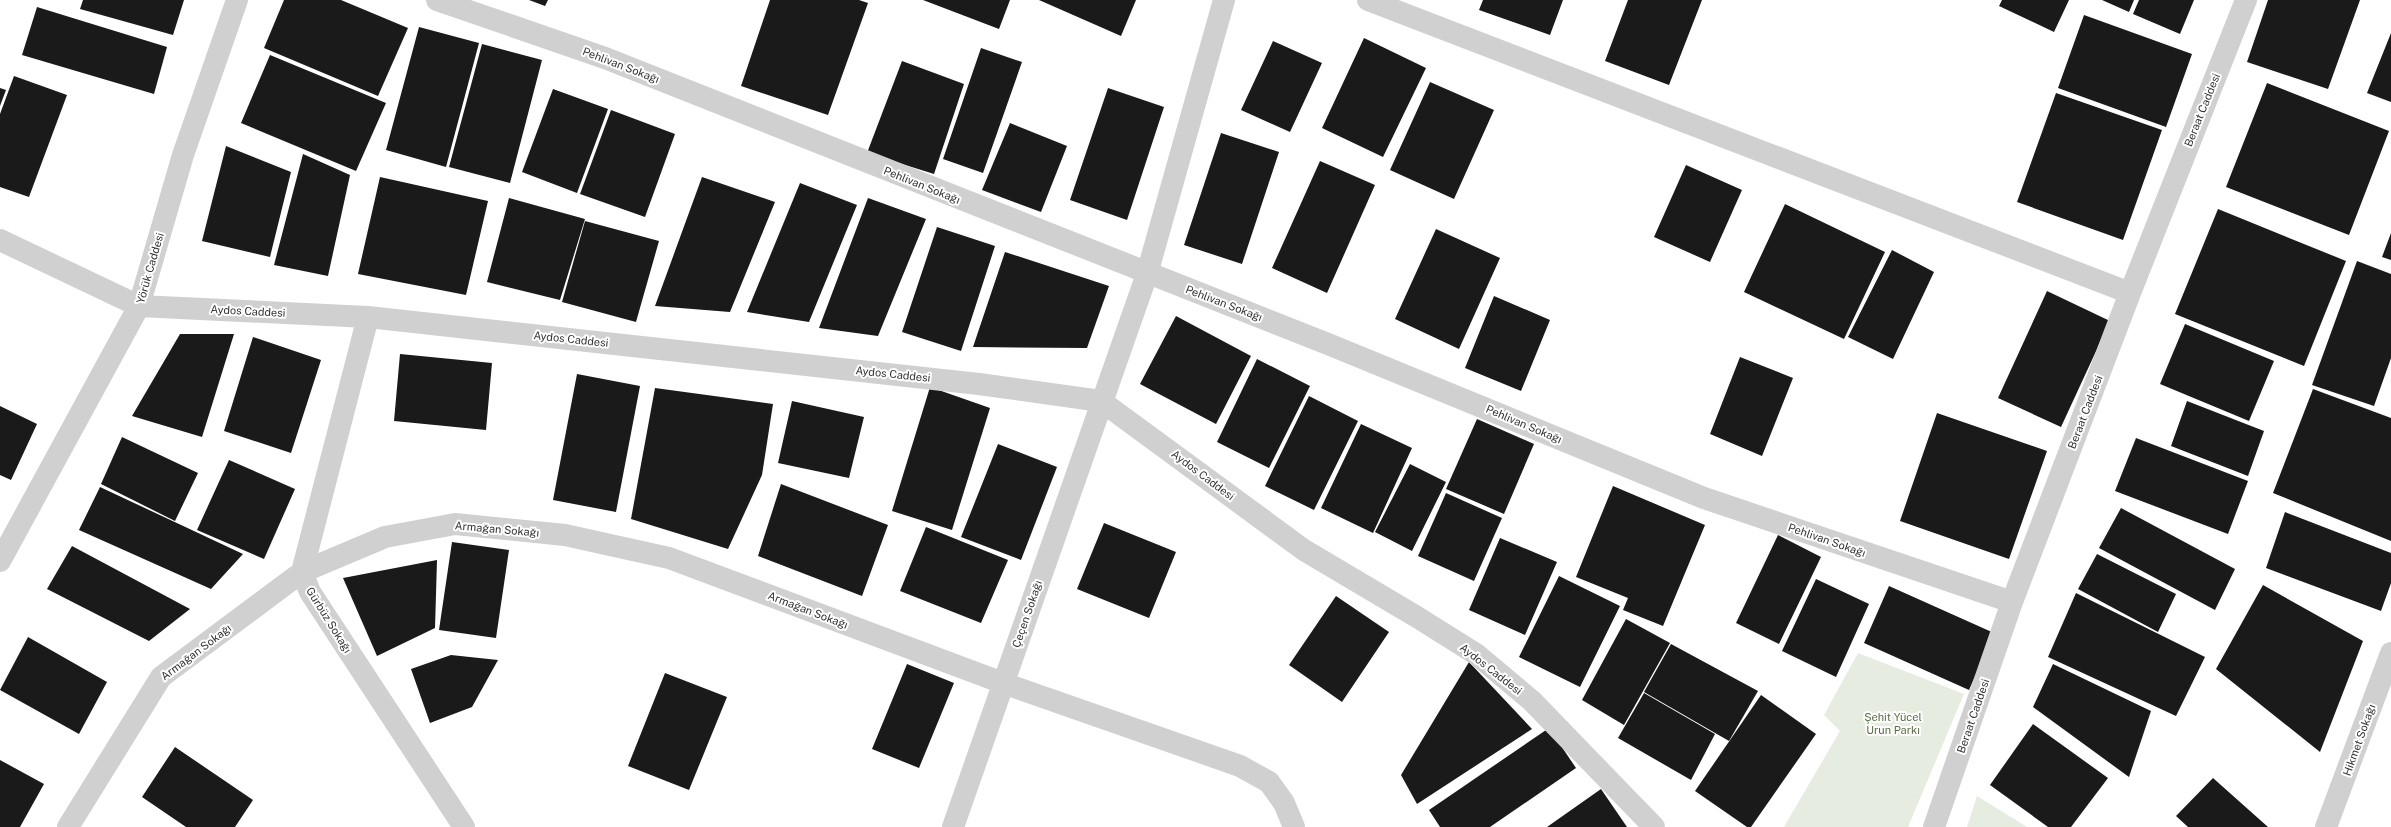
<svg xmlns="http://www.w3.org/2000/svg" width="2391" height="827" font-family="'Public Sans',sans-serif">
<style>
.green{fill:#e6ecdf}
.building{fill:#1a1a1a}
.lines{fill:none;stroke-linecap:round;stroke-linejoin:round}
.minor{stroke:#d0d0d0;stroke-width:22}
.labels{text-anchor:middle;stroke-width:4;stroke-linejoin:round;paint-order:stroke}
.street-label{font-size:11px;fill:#333;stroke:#fff}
.park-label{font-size:11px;fill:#56703f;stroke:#fff}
</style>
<rect width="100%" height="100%" fill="#fff"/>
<path class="green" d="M1858,653L1964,694L1908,827H1784L1840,731L1824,715Z
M1977,796L2027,827H1967Z"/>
<path class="building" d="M83,0H184L173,35L80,9Z
M284,0H341L408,28L378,96L264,48Z
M529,0H548L545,6Z
M770,0H859L868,3L828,115L741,86Z
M923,0H1010L999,29Z
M1039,0H1136L1121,36Z
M1483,0H1563L1550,35L1479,10Z
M1628,0H1702L1669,85L1605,61Z
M2002,0H2069L2054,32L1999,6Z
M2102,0H2134L2129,12Z
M2139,0H2194L2180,34L2133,14Z
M2268,0H2360L2328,89L2247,62Z
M37,7L167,47L154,94L22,55Z
M2084,15L2192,54L2166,127L2058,88Z
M419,27L479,43L446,167L386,150Z
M2391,33V102L2367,93Z
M1364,38L1426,68L1383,157L1322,128Z
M1273,41L1322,63L1290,132L1241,110Z
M482,44L542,60L510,183L449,167Z
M981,48L1022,62L983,173L943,159Z
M270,55L386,103L356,171L241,123Z
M902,61L964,84L934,174L867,153Z
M14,76L67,95L29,197L0,187V114Z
M1430,82L1494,110L1454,199L1390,170Z
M2267,83L2389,131L2349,235L2226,187Z
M0,88L6,90L0,106Z
M1108,88L1164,107L1127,220L1070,200Z
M553,89L608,109L577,193L522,172Z
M2056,93L2162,130L2123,240L2017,202Z
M611,110L675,134L645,217L580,194Z
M1010,123L1067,146L1041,212L982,190Z
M1221,133L1279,152L1242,264L1184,245Z
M226,146L291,172L270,257L202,241Z
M303,154L350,175L328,276L274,265Z
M1320,161L1375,185L1327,293L1272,268Z
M1686,165L1742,190L1710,262L1654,237Z
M380,177L488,201L466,295L358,274Z
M702,177L775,202L730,312L655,306Z
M800,183L857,205L809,322L747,312Z
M509,198L585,219L560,300L487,282Z
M868,198L926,219L878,336L819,328Z
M1785,204L1885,252L1844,339L1744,292Z
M2218,209L2346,261L2304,366L2175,314Z
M585,221L659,241L636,322L562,302Z
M937,227L995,246L961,351L902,332Z
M1436,229L1500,258L1459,349L1395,319Z
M2391,233V260L2382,257Z
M1892,250L1934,272L1893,359L1848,337Z
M1005,252L1109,286L1087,348L973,347Z
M2357,261L2391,274V358L2374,406L2312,385Z
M2047,291L2110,321L2061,427L1998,398Z
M1494,296L1550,320L1521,391L1465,368Z
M1176,316L1251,356L1216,424L1140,384Z
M2185,324L2274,361L2249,421L2160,384Z
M180,334H234L202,437L132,416Z
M253,337L321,360L291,453L224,431Z
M400,354L492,363L486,430L394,421Z
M1740,357L1793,378L1762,456L1710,434Z
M1257,359L1310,386L1269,468L1217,442Z
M577,374L640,386L616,512L553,500Z
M930,387L990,408L952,530L892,511Z
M655,388L773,404L762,475L728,549L631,519Z
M2313,389L2391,418V541L2273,493Z
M1309,396L1358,421L1314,510L1265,486Z
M792,401L864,417L849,478L778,463Z
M2187,401L2264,431L2248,476L2171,446Z
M0,406L37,424L11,480L0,475Z
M1937,413L2047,451L2009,559L1900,521Z
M1477,419L1534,444L1504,514L1446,489Z
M1361,424L1412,448L1373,533L1321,508Z
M122,437L198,473L175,521L101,484Z
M2136,438L2248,481L2228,534L2115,491Z
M998,444L1057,467L1021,560L961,537Z
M229,460L295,489L264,559L197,530Z
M1410,464L1446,482L1412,551L1375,532Z
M781,484L888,525L862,596L758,556Z
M1613,486L1705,525L1663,626L1623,610L1628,598L1576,577Z
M100,487L243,554L211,589L79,530Z
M1446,493L1502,518L1474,581L1418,556Z
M2121,508L2235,569L2215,610L2099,548Z
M2285,512L2391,553V583L2381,611L2266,568Z
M1104,523L1176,552L1149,618L1077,589Z
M926,527L1008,560L981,623L900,591Z
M1778,535L1821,557L1779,644L1736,623Z
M1500,538L1557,562L1525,635L1469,610Z
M452,542L509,550L496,638L439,630Z
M72,546L190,609L149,641L47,589Z
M2097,554L2176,594L2158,632L2078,589Z
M437,560L435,628L377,656L343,578Z
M1559,576L1620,606L1580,687L1519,657Z
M1816,579L1869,604L1836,677L1782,651Z
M2263,585L2363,641L2320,752L2216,669Z
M1889,586L1994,633L1969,690L1864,643Z
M2076,593L2205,657L2176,716L2048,657Z
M1336,596L1389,632L1342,702L1289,665Z
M1626,619L1670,643L1624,725L1582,700Z
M28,637L107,682L79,734L0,690Z
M1671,644L1758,691L1729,741L1644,692Z
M451,655L498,660L472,707L430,723L411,669Z
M1469,662L1532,729L1417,804L1401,775Z
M907,664L954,683L919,768L872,749Z
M2053,664L2151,711L2129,777L2033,707Z
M665,673L727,697L689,790L628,766Z
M1644,693L1715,734L1691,780L1618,738Z
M1761,695L1816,734L1751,827H1747L1695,791Z
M2033,724L2108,778L2071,827H2048L1990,785Z
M1549,728L1576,768L1490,827H1440L1429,810Z
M175,747L253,800L235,827H186L142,797Z
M0,760L44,784L20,827H0Z
M2213,778L2268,827H2188L2176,816Z
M1601,789L1627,827H1547Z"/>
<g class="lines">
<path class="minor" d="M437,0L605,58L1328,344L1704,498L2012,602
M1368,0L2130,293
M0,240L139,306L368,317L979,384L1101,401L1304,550L1417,617L1476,654L1532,701L1654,827
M368,317L302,572L310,592L464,827
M0,561L139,306L183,155L237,0
M68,827L161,677L302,572L385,537L455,524L565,535L669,558L1003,683L1240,766L1269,782L1284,803L1294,827
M953,827L1147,274L1224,0
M1934,827L2012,602L2130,293L2246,0
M2326,827L2391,653"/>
</g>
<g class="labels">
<g class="street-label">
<text transform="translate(621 65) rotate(21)" y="4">Pehlivan Sokağı</text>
<text transform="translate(2202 110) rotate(-68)" y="4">Beraat Caddesi</text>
<text transform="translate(922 185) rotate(22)" y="4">Pehlivan Sokağı</text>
<text transform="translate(150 268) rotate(-74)" y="4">Yörük Caddesi</text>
<text transform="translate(1224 303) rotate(21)" y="4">Pehlivan Sokağı</text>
<text transform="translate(248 311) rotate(3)" y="4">Aydos Caddesi</text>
<text transform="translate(571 339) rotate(6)" y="4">Aydos Caddesi</text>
<text transform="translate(893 374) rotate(6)" y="4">Aydos Caddesi</text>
<text transform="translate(2085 412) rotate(-69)" y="4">Beraat Caddesi</text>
<text transform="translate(1524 424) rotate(23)" y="4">Pehlivan Sokağı</text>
<text transform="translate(1203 475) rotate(37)" y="4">Aydos Caddesi</text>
<text transform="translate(497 529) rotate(5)" y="4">Armağan Sokağı</text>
<text transform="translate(1827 540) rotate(19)" y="4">Pehlivan Sokağı</text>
<text transform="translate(808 610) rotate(21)" y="4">Armağan Sokağı</text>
<text transform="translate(1027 614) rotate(-71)" y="4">Çeçen Sokağı</text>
<text transform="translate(329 620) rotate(58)" y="4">Gürbüz Sokağı</text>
<text transform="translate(196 652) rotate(-37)" y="4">Armağan Sokağı</text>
<text transform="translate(1491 669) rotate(38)" y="4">Aydos Caddesi</text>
<text transform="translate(1973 716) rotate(-71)" y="4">Beraat Caddesi</text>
<text transform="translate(2359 740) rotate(-70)" y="4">Hikmet Sokağı</text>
</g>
<g class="park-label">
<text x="1893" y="721">Şehit Yücel<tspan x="1893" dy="13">Urun Parkı</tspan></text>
</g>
</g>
</svg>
